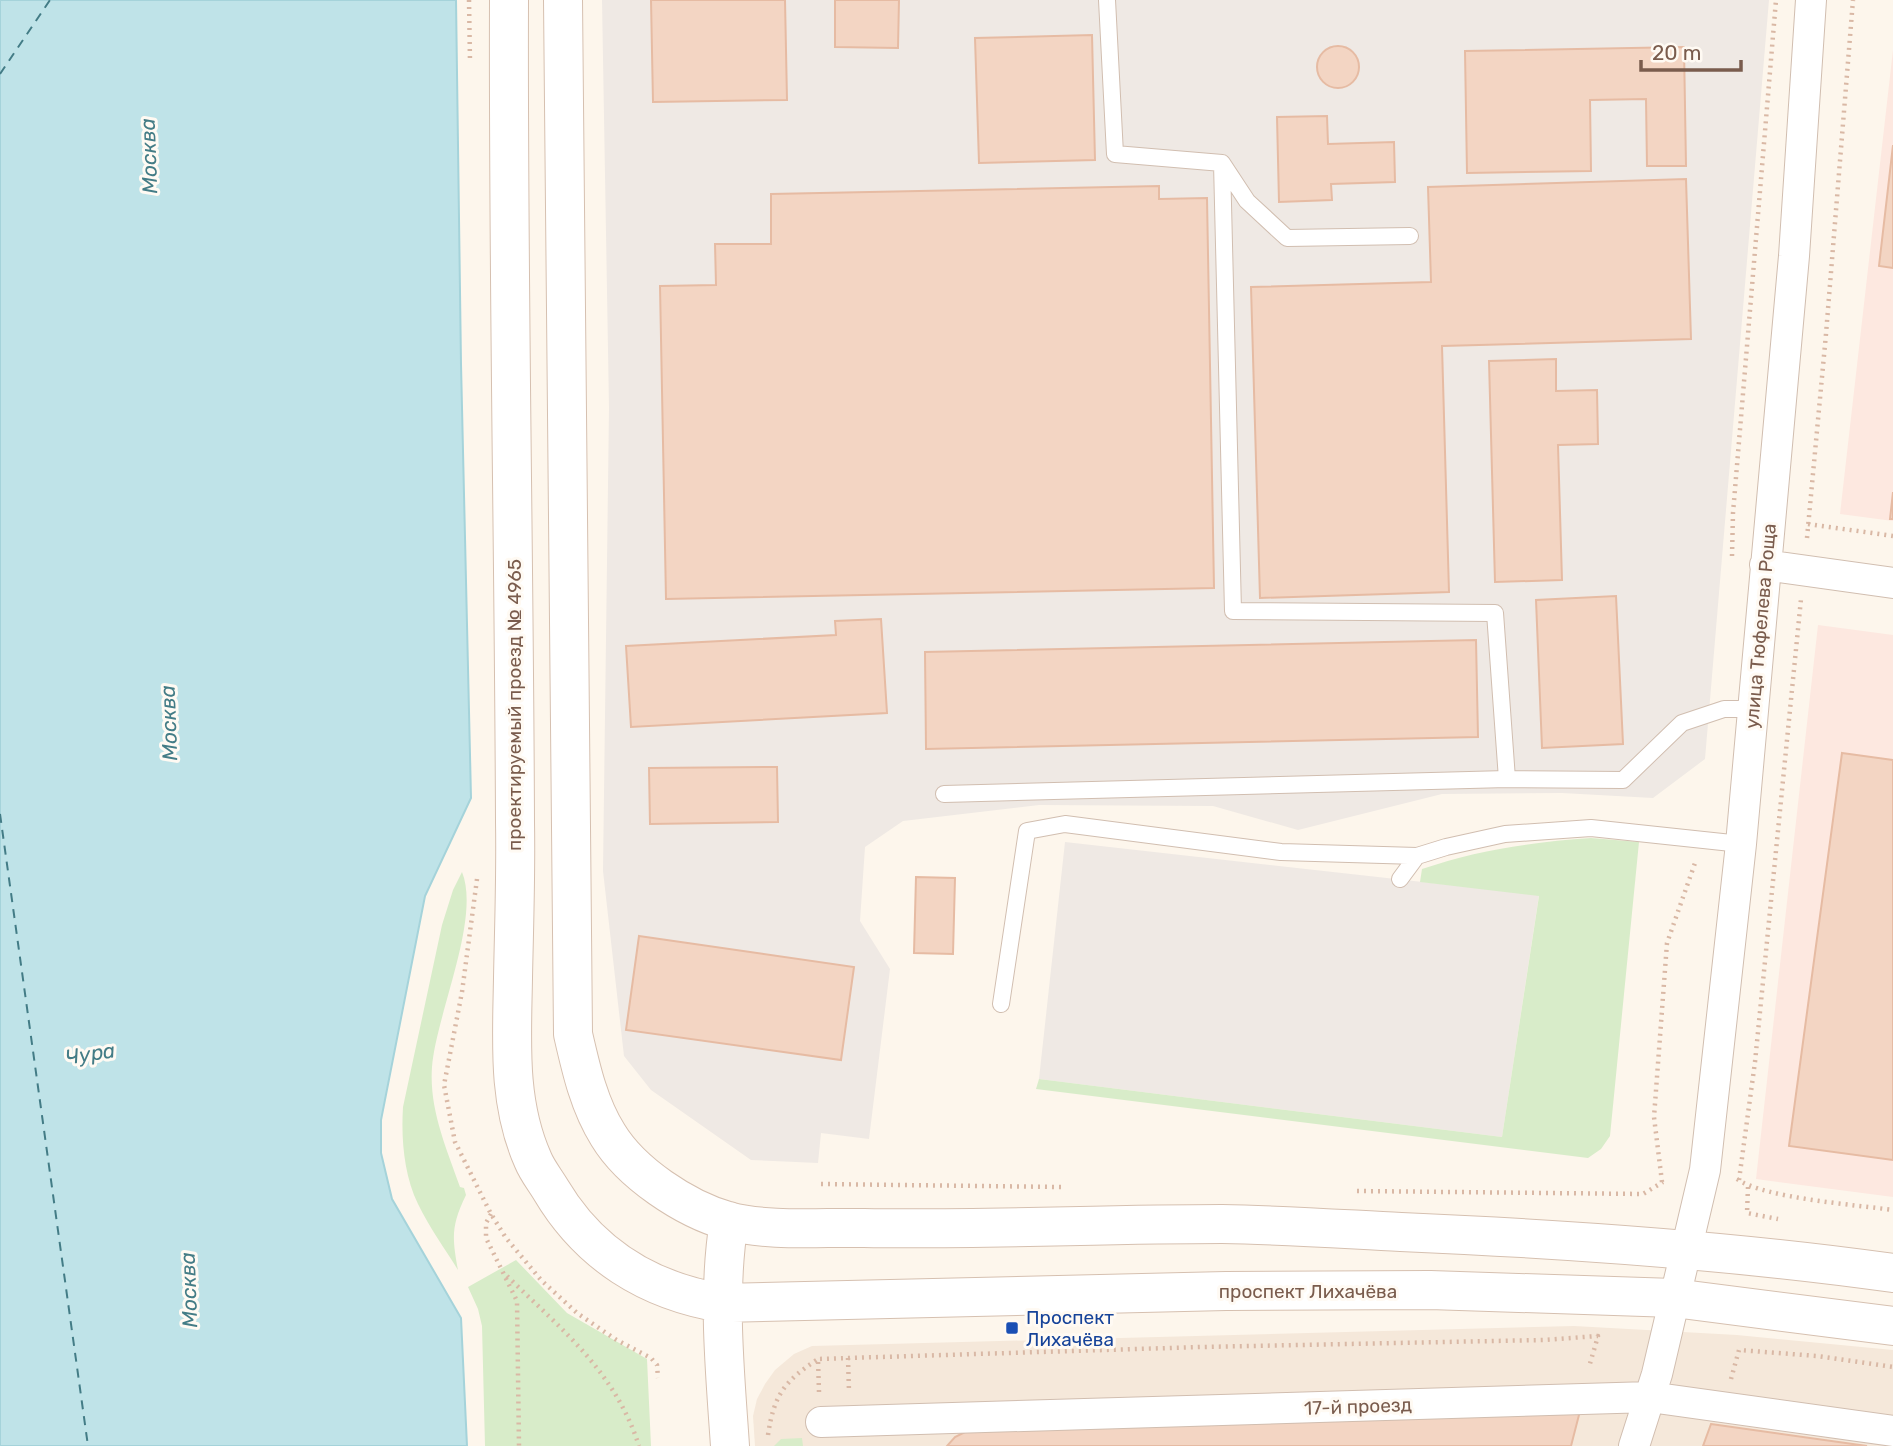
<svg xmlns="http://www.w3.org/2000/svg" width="1893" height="1446" font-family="Rubik,sans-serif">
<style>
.residential{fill:#f5e8da}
.commercial{fill:#fde8e0}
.industrial{fill:#efe9e4}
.green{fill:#d8ecc9}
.water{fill:#bfe3e8;stroke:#a5d3da;stroke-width:2}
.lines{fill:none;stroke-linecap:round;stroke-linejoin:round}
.ferry{stroke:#437c86;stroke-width:2;stroke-dasharray:9 7;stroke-linecap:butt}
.building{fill:#f3d5c3;stroke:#e6bba3;stroke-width:2}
.lane-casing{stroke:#d1beb0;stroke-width:18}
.street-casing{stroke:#d1beb0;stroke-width:32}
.secondary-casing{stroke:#d6c0b0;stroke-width:40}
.path{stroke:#d9b8a5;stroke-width:4.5;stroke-dasharray:2 5;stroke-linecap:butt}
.lane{stroke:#fff;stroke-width:16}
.street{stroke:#fff;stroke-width:30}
.secondary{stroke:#fff;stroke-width:38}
.transit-dot{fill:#1a4fb4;stroke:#fffaf3;stroke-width:2.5}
.labels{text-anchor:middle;stroke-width:6;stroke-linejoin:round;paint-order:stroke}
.street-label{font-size:19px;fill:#7a5c4d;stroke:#fffaf3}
.transit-label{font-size:19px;fill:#164399;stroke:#fffaf3;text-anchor:start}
.water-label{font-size:21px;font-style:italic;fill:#437c86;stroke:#fffaf3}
</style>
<rect width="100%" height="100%" fill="#fdf6ec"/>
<path class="residential" d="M1574,1326L1737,1335L1893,1350V1446H755L753,1416L757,1399L765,1384L775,1370L794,1354L812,1346Z"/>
<path class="commercial" d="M1893,50V521L1840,514Z
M1818,625L1893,635V1197L1756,1179Z"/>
<path class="industrial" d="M602,0H1769L1705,759L1653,798L1562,793L1442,794L1298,830L1213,806L1039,805L903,821L865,847L860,921L890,969L869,1139L821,1133L818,1163L751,1160L651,1090L624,1056L603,871L609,408Z
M1065,842L1539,895L1502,1137L1039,1079Z"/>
<path class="green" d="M1591,838L1639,842L1610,1136L1601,1149L1588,1158L1036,1089L1039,1079L1502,1137L1539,896L1420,882L1422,869C1477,850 1533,842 1591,838Z
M462,872C481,919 436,1015 432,1067C429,1109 446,1147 460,1187L464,1188L466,1195C451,1226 452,1237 458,1270C445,1249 429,1227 418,1204C404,1175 401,1139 403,1107L442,925L453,890Z
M516,1260L567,1313L647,1359L651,1446H485L482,1326L478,1309L468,1287Z
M802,1438L803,1446H774L781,1439Z"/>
<path class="water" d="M0,0H456L461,364L471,798L425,896L381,1120V1153L392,1199L461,1318L467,1446H0Z"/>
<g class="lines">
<path class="ferry" d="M0,74L50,0
M0,814L88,1446"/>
</g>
<path class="building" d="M651,0H785L787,100L653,102Z
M835,0H899L898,48L835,47Z
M1092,35L1095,160L979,163L975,38Z
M1317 67a21 21 0 1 1 42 0a21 21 0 1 1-42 0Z
M1684,47L1686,166H1647L1646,99L1590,100L1591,171L1467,173L1465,51Z
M1327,116L1328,144L1394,142L1395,182L1331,184L1332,200L1279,202L1277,117Z
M1893,145V268L1879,266Z
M1686,179L1691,339L1442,346L1449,592L1260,598L1251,287L1431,282L1428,187Z
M1159,186V199L1207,198L1214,588L666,599L660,286L716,285L715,244H771V194Z
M1556,359V391L1597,390L1598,444L1558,445L1562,580L1495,582L1489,361Z
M1893,492V519H1890Z
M1616,596L1623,744L1542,748L1536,600Z
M881,619L887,713L631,727L626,646L836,635L835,621Z
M1476,640L1478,737L926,749L925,652Z
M1842,753L1893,760V1160L1789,1146Z
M777,767L778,822L650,824L649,768Z
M916,877L955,878L953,954L914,953Z
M639,936L854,967L841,1060L626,1030Z
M1580,1411L1571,1446H947L955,1437L969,1430Z
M1711,1424L1867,1446H1703Z"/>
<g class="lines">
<defs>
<path id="lane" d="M1107,0L1115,154L1222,163L1247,201L1287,238L1410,236
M1222,163L1233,611L1495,613L1507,779
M944,794L1507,779L1623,780L1682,723L1724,709H1753
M1400,879L1417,856L1446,847L1505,834L1591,828L1741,844
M1001,1004L1027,831L1065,824L1281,852L1417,856"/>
<path id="street" d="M1765,565L1893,583
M821,1422L1650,1397L1893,1431
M1634,1446L1657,1374L1705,1170L1741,844L1794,256L1811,0"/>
<path id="secondary" d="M509,0C508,274 514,548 515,822C516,874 514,926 513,978C512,1039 507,1102 533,1160C537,1170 545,1180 551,1190C589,1254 648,1291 722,1303L1226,1291L1430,1290L1674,1298L1893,1326
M563,0L573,1034C581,1069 589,1105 608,1135C631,1173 685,1209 728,1221C768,1232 822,1227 864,1228C983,1230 1102,1224 1222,1224C1281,1225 1341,1229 1401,1232C1566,1239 1729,1250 1893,1273
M729,1221C717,1296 725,1371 730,1446"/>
</defs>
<use href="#lane" class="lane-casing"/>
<use href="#street" class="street-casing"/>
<use href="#secondary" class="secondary-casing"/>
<path class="path" d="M469,0L470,62
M1808,524L1893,536
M1807,538L1826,334L1853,0
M1732,556L1733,513L1776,0
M477,879L462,992L444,1085L455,1142L491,1214L506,1238L541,1280L577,1313L615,1339L651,1358L657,1365L658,1378
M1737,1179C1763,1198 1857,1205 1893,1210
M1739,1180L1755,1062L1801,599
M1662,1182L1654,1117L1667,943L1695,863
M821,1184L1061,1187
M1748,1187L1747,1213L1778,1219
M1357,1191L1643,1194L1663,1182
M491,1214L486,1223V1238L517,1301L519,1446
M507,1276C561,1329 615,1371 639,1446
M848,1358L849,1392
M1731,1379L1739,1350L1817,1356L1893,1367
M819,1392L818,1359L848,1358L1201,1347L1543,1340L1598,1336L1589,1367
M768,1435C774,1394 785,1381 818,1359"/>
<use href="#lane" class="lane"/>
<use href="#street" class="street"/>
<use href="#secondary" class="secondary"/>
</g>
<rect class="transit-dot" x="1005" y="1321" width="14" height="14" rx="3.5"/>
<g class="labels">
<g class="street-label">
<text transform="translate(1760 626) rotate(-85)" y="7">улица Тюфелева Роща</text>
<text transform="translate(514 705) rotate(-90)" y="7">проектируемый проезд № 4965</text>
<text x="1308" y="1298">проспект Лихачёва</text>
<text transform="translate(1358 1406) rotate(-2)" y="7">17-й проезд</text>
</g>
<g class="transit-label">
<text x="1026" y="1324">Проспект<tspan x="1026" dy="22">Лихачёва</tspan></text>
</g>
<g class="water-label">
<text transform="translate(149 156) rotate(-92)" y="7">Москва</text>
<text transform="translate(169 723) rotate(-92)" y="7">Москва</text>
<text transform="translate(90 1054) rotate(-9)" y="7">Чура</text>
<text transform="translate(189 1290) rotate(-92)" y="7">Москва</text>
</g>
</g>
<path d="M1641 60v10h100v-10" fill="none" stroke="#7a5c4d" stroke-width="3.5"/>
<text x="1652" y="60" font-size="21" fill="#7a5c4d" stroke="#fffaf3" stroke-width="5" paint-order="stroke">20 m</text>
</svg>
